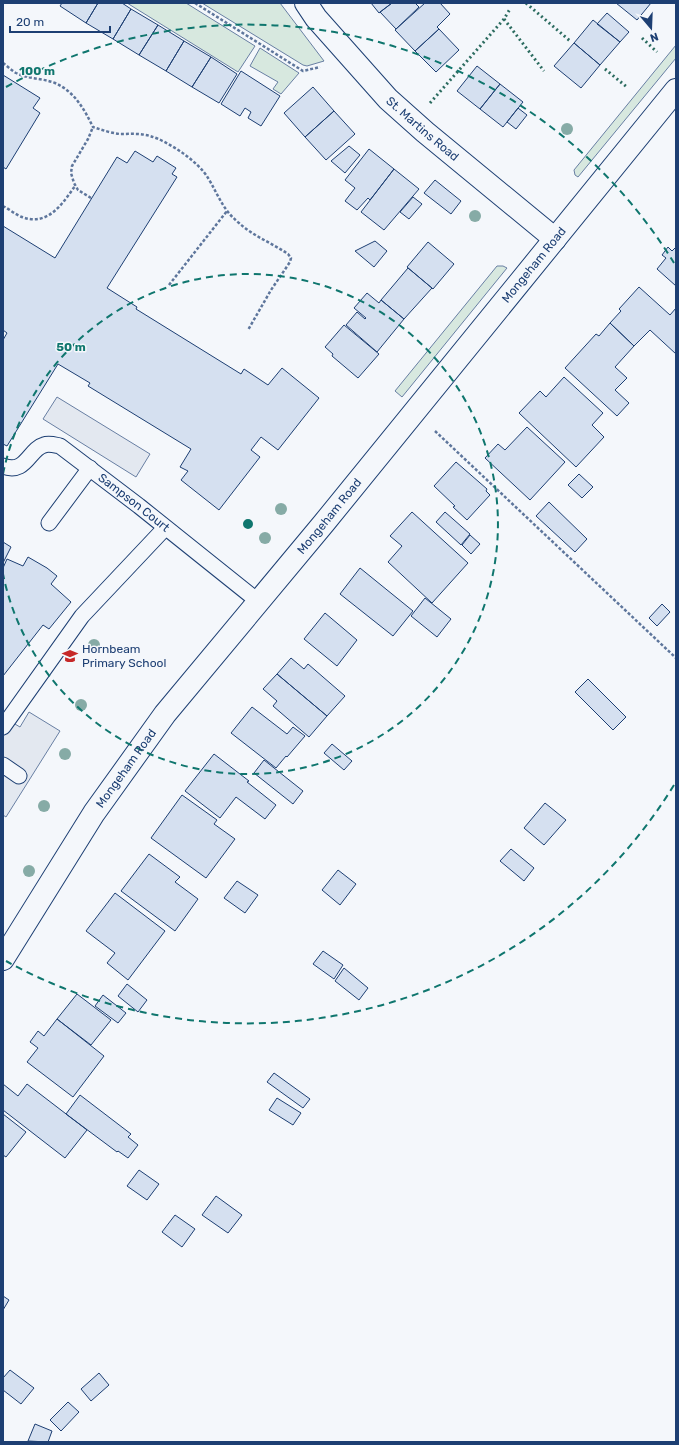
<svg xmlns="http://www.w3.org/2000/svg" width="679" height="1445" font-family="Rubik,sans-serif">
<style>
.green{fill:#d7e8df;stroke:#687fa3}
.parking{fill:#e3e8f0;stroke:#687fa3}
.building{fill:#d5e0f0;stroke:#1d3f73}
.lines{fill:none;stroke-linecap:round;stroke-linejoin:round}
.service-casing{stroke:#1d3f73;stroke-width:17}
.minor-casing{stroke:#1d3f73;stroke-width:24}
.tertiary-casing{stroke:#1d3f73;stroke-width:24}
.path{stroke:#5e769c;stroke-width:2.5;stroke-dasharray:3 2;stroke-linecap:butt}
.service{stroke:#f4f7fb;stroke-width:15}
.minor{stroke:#f4f7fb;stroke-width:22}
.tertiary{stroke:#f4f7fb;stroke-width:22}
.hedge{stroke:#2c6c60;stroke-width:3;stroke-dasharray:2 3;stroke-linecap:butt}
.tree{fill:#86aba6}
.ring{fill:none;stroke:#0f766e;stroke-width:2;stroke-dasharray:7 5}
.labels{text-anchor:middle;stroke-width:3;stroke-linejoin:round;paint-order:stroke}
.street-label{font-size:12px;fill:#1d3f73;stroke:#f4f7fb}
.poi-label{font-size:12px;fill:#1d3f73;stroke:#f4f7fb;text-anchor:start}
.centre{fill:#0f766e;stroke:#f4f7fb;stroke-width:2}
.ring-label{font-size:12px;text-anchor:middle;font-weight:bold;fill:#0f766e;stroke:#f4f7fb;stroke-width:3;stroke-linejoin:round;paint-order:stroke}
</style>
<rect width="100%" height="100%" fill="#f4f7fb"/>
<path class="green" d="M127,3H186L255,46L238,72Z
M202,3H280L324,61L307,66L303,65Z
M676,45V58L578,177L575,175L574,170Z
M260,48L299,73L281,94L273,89L278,82L250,66Z
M497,266H503L507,268L402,397L395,391Z"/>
<path class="parking" d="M57,397L150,454L136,477L43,419Z
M29,712L60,731L6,817L3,815V717L20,727Z"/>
<path class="building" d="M62,3H98L86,23L60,6Z
M98,3H122L131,9L113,39L86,23Z
M371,3H392L379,13Z
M392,3H415L419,7L396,29L380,12Z
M425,3H440L450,14L437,27L439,29L415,51L395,30Z
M616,3H651L637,20Z
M131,9L158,25L139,55L113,39Z
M607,13L629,32L620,42L597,24Z
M593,20L620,42L600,65L574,43Z
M158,25L184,41L166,71L139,55Z
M439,29L459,50L436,72L415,51Z
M184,41L211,57L192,87L166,71Z
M574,43L600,65L581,88L554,66Z
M211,57L237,74L219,103L192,87Z
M477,66L500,84L480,109L457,91Z
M241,71L280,96L261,126L248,118L251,112L245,108L240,116L221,104Z
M3,75L40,98L33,108L40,113L6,169L3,167Z
M500,84L523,102L503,127L480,109Z
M313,87L334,111L305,137L284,113Z
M518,108L527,115L516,129L507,122Z
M334,111L355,134L326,160L305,137Z
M349,146L360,155L345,173L331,161Z
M369,149L394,169L370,200L368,198L357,210L345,201L355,188L345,180Z
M135,151L153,162L157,156L176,168L172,174L177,177L107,288L137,307L136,309L241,374L244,369L268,385L282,368L319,398L278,450L261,437L251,450L260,457L219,510L181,480L188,471L180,467L191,449L88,386L90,383L58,364L7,446L3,444V340L7,333L3,330V226L55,258L117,157L127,163Z
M394,169L419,189L384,230L361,212Z
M435,180L461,201L451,214L424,193Z
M413,197L422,204L409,219L400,212Z
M375,241L387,251L374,267L355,251Z
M428,242L454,264L433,289L407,267Z
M668,247L672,251L676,247V286L657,269L666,258L662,255Z
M408,268L432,288L404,319L381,300Z
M639,287L670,315L676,308V354L650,330L634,346L610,323L621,311L619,309Z
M367,293L379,303L381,300L404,319L377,352L346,325L357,312L365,319L366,318L354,308Z
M610,323L634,346L615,367L627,378L615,390L629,403L617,416L565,368L596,334L599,336Z
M344,325L379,354L358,378L332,356L333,354L325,347Z
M564,377L603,413L592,425L604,437L576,467L519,413L540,391L546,397Z
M527,427L565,462L530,500L485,458L498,444L505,450Z
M456,462L487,489L486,491L490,495L467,520L453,507L455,506L434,486Z
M579,474L593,487L582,498L568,485Z
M549,502L587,539L575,552L536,516Z
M412,512L468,563L432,603L388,562L402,546L390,536Z
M445,512L470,534L461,545L436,522Z
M470,535L480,544L471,554L462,545Z
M3,542L11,547L3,563Z
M28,557L47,568L57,576L51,584L71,602L49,629L43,625L3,676V568L7,559L23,566Z
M360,568L413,611L393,636L340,594Z
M425,598L451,619L437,637L411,616Z
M662,604L670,612L657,626L649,618Z
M325,613L357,640L337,666L304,639Z
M291,658L304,669L308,664L345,696L327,716L277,674Z
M277,674L327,716L309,737L273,706L277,701L263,689Z
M588,679L626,717L613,730L575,692Z
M252,707L287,734L293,727L305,736L287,757L286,756L276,768L231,733Z
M332,744L352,761L344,770L324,753Z
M214,754L249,781L247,782L276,805L265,819L236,797L220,818L185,791Z
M264,760L303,791L293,804L254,773Z
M182,795L217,820L214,824L235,839L206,878L151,838Z
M545,803L566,820L544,845L524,828Z
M511,849L534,868L524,881L500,861Z
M149,854L180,877L175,882L198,899L175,931L121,891Z
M338,870L356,884L340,905L322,890Z
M237,881L258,895L245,913L224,898Z
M115,893L165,931L128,980L107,963L115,953L86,931Z
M323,951L343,965L334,979L313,964Z
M344,968L368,988L359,1000L335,981Z
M127,984L147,1000L138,1012L118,996Z
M77,994L111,1020L91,1045L57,1019Z
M103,995L126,1013L118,1023L95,1006Z
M57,1019L104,1056L73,1097L27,1062L38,1048L30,1042L38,1031L44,1036Z
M274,1073L310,1099L303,1108L267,1082Z
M3,1084L18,1096L27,1084L87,1130L65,1158L3,1110Z
M80,1095L131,1134L128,1137L138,1145L128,1158L118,1151L117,1152L66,1114Z
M277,1098L301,1113L293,1125L269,1110Z
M3,1114L26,1132L6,1157L3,1155Z
M139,1170L159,1184L147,1200L127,1186Z
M216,1196L242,1215L228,1233L202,1215Z
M175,1215L195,1229L182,1247L162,1232Z
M3,1296L9,1300L3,1310Z
M10,1370L34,1388L21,1404L3,1390V1378Z
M99,1373L109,1385L91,1401L81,1389Z
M68,1402L79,1412L61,1431L50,1420Z
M35,1424L52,1431L48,1442L28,1441Z"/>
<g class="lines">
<defs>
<g id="service">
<path id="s1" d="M3,466C26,475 29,449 44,445C49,443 55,445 60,446L139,506L259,602"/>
<path d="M49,523L90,468"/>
<path d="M3,727L82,616L165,528"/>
<path d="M3,765L19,776"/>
</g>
<g id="minor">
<path id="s2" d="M306,3L316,18L388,99L425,132L555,239"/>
</g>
<g id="tertiary">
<path id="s3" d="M3,959L94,813L165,714L324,523L676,90"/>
</g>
</defs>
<use href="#service" class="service-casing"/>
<use href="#minor" class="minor-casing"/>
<use href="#tertiary" class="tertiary-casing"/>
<path class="path" d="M195,3L303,71L320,67
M3,63C7,66 11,70 16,73C28,79 42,78 55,83C75,92 84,109 93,127C102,130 111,133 120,134C130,134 140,133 150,136C168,141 199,162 208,178C219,196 222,209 239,223C253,236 272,243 288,254L291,258L290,262L271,290L248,330
M91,198L78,190L74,183L71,173L72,166L88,139L93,127
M3,206C9,209 16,215 22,217C48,227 63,203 75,186
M169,285L227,211
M435,431L676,658"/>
<use href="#service" class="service"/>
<use href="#minor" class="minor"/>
<use href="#tertiary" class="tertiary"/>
<path class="hedge" d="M526,3L570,41
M504,19L544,71
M642,38L657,52
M605,69L628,88
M430,103L504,19L510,9"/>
</g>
<g class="tree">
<circle cx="567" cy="129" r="6"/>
<circle cx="475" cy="216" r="6"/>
<circle cx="281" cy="509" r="6"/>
<circle cx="265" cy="538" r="6"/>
<circle cx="94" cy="645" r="6"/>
<circle cx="81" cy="705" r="6"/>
<circle cx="65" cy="754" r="6"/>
<circle cx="44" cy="806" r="6"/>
<circle cx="29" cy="871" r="6"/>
</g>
<g class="ring">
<path d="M3 474A250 250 0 1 1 3 574"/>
<path d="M674 785A500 500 0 0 1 6 961M6 87A500 500 0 0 1 674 263"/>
</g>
<defs>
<symbol id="school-bare" viewBox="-9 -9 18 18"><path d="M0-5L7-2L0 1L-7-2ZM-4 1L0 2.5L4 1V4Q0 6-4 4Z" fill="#c62828" stroke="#f4f7fb" stroke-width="2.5" paint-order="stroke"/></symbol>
</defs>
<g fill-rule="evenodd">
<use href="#school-bare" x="59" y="645" width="22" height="22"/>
</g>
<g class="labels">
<g class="street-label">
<text dy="4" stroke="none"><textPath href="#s2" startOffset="172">St. Martins Road</textPath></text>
<text dy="4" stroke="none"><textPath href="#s3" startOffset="875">Mongeham Road</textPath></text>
<text dy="4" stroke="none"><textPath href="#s1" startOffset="159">Sampson Court</textPath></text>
<text dy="4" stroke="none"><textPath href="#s3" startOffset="551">Mongeham Road</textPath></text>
<text dy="4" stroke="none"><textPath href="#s3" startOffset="227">Mongeham Road</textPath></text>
</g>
<g class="poi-label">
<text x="82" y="653">Hornbeam<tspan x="82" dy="14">Primary School</tspan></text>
</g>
</g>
<circle cx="248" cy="524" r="6" class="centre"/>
<g class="ring-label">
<text x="37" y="75">100 m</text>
<text x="71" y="351">50 m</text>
</g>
<rect width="679" height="1445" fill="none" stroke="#1d3f73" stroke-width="8"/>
<g transform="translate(651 28) rotate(161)" stroke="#f4f7fb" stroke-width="3" paint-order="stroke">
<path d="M0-3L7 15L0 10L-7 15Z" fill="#1d3f73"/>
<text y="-6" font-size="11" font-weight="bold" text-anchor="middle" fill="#1d3f73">N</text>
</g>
<path d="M10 26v6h100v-6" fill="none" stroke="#1d3f73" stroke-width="2"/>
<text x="16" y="26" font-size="12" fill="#1d3f73" stroke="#f4f7fb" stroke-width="3" paint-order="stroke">20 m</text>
</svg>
